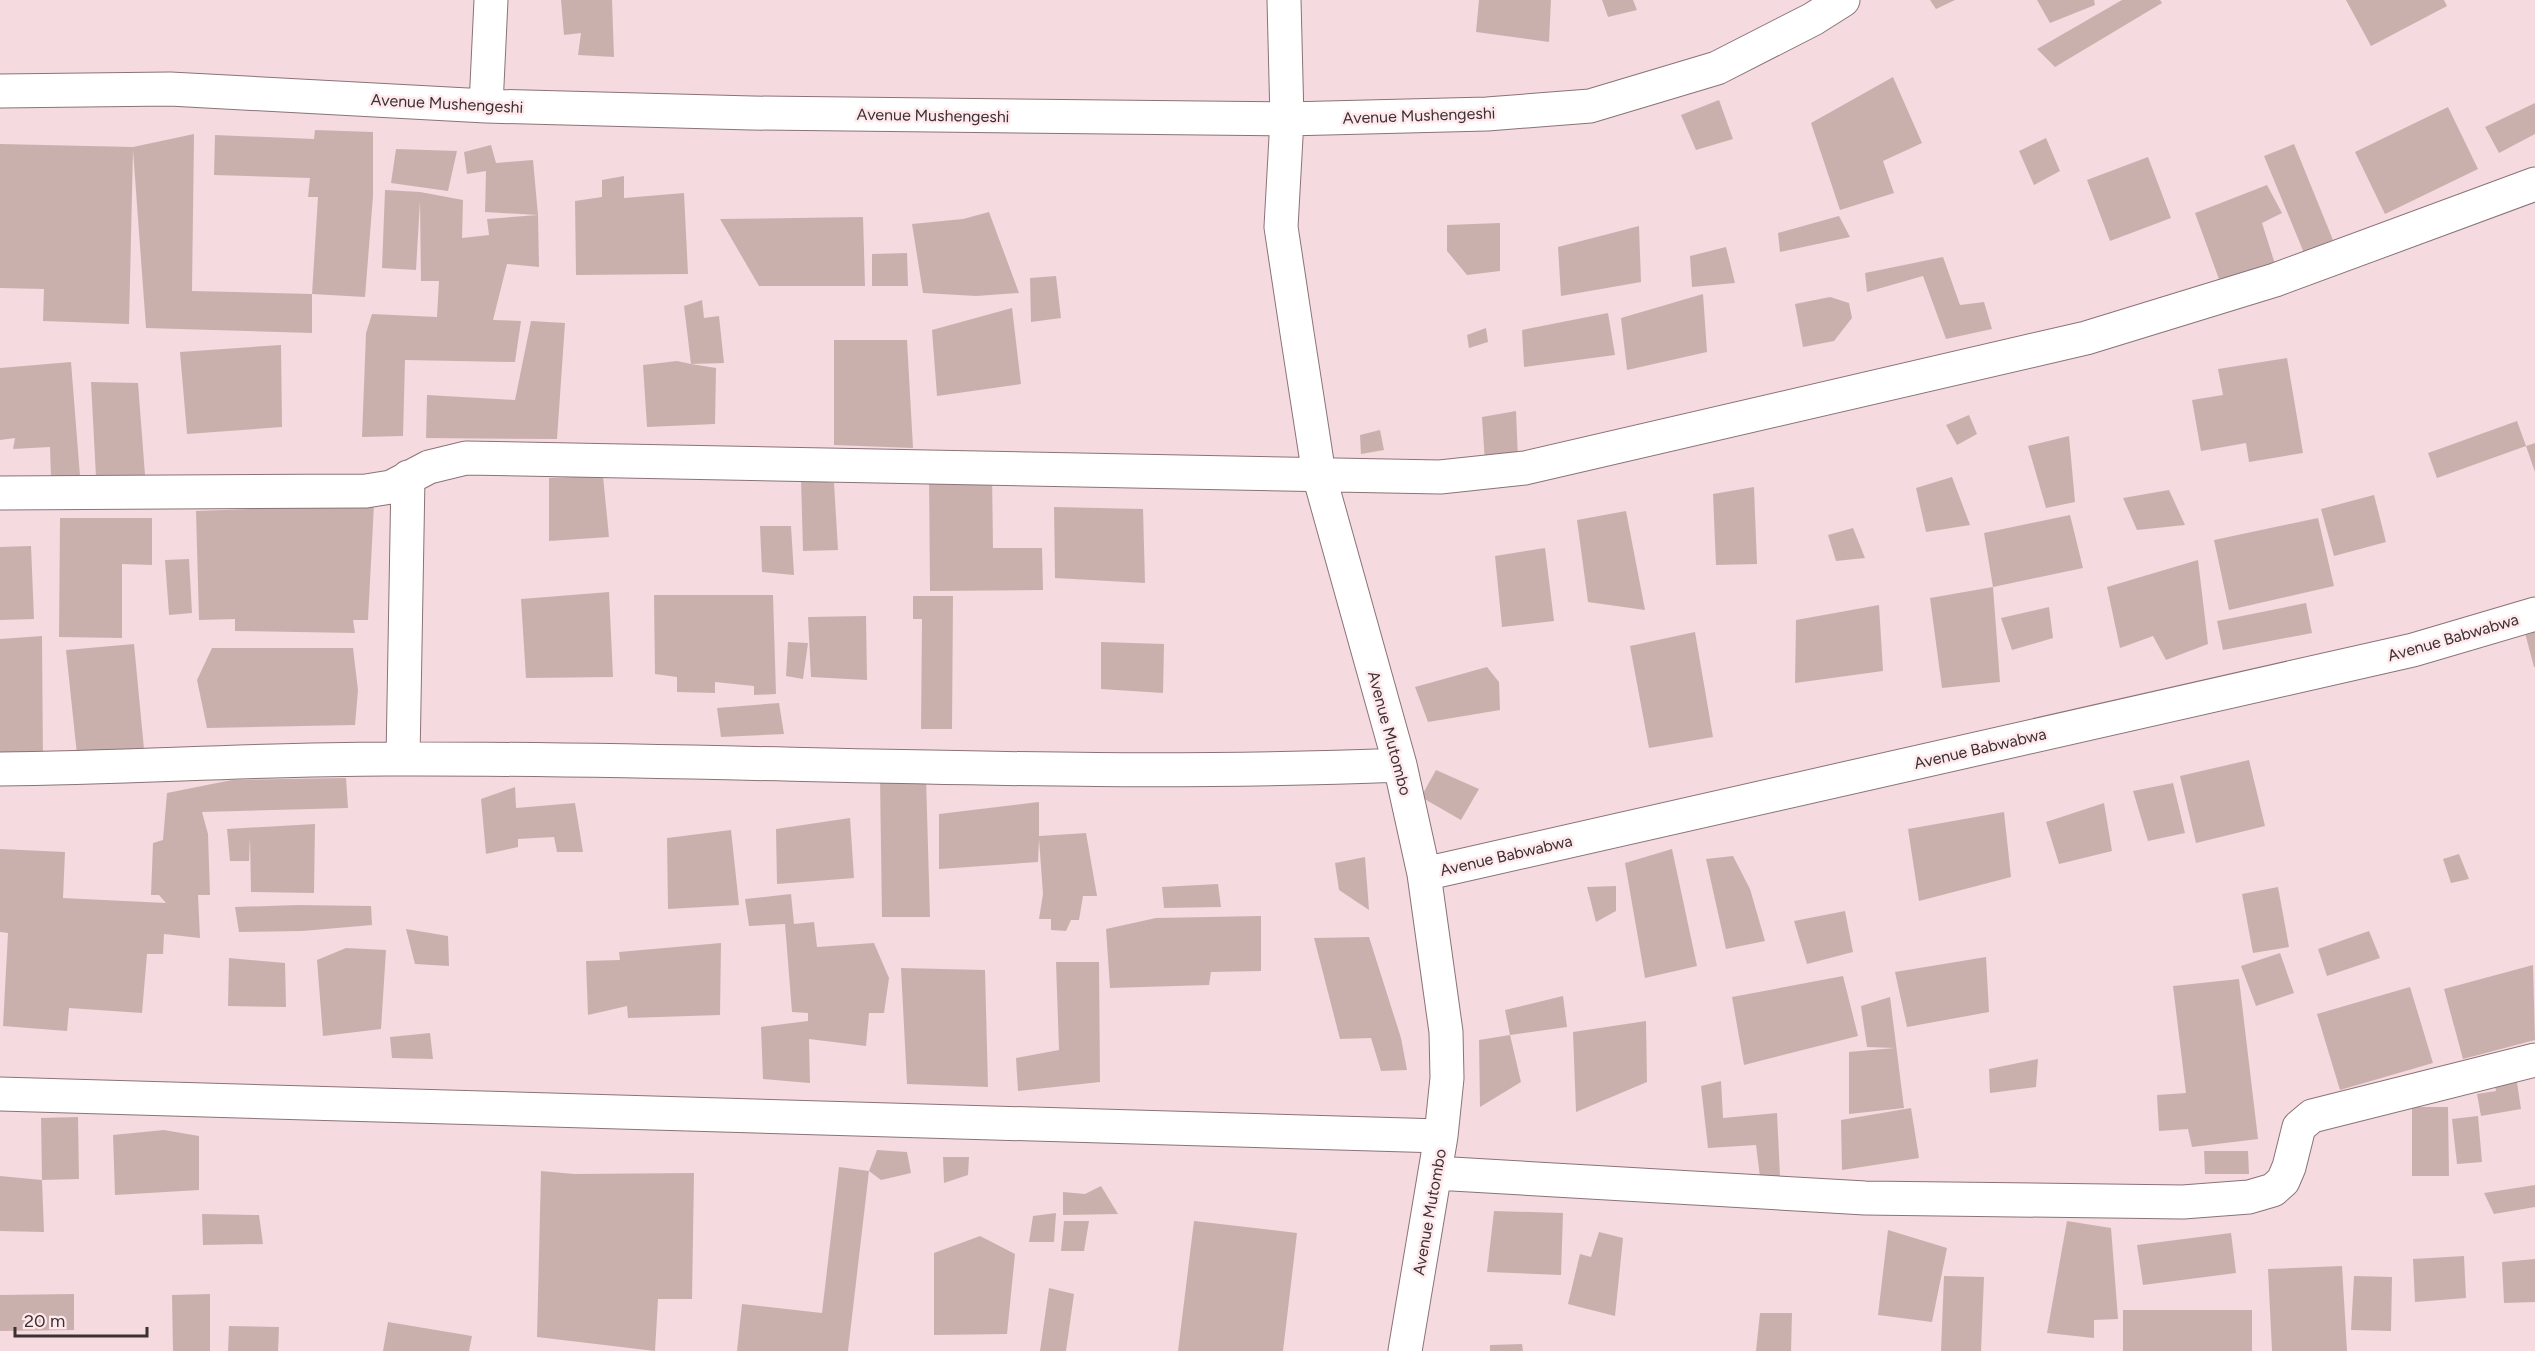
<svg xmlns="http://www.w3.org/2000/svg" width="2535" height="1351" font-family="Figtree,sans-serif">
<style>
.building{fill:#cab0ad}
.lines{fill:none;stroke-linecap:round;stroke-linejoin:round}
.street-casing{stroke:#8a7377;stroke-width:35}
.street{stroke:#fff;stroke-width:33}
.labels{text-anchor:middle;stroke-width:5;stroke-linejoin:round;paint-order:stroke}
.street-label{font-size:16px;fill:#3b3133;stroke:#ffe9ed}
</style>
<rect width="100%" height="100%" fill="#f5dadf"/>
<path class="building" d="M561,0H612L614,57L578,55L581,33L564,35Z
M1479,0H1551L1549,42L1476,32Z
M1602,0H1633L1637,10L1608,17Z
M1930,0H1955L1936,9Z
M2037,0H2094L2095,5L2050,23Z
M2122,0H2160L2162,3L2055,67L2037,49Z
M2346,0H2444L2447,6L2371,46Z
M1893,77L1922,143L1883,161L1894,193L1840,210L1811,123Z
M1719,100L1733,139L1696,150L1681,115Z
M2535,103V134L2499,153L2485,127Z
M2448,107L2478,169L2385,214L2355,152Z
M315,130L373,132V196L365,297L312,294L318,197H308L310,178L214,175L215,135L314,139Z
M194,134L192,291L312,294V333L146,328L133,150L129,324L43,321L44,289L0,288V144L133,147Z
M2046,138L2060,171L2034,185L2019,151Z
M2294,144L2333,240L2304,253L2264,156Z
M491,145L496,163L533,160L538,215L539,267L507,264L493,320L521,321L515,362L405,360L403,436L362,437L366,333L372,314L437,317L439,281H421L420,201L416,270L382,268L385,190L420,192L463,200L462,238L489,235L487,219L538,215L485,212L486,171L467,174L464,152Z
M396,149L457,151L448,191L391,183Z
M2148,157L2171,218L2110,241L2087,180Z
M624,176V198L684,193L688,274L576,275L575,201L602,197V180Z
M2267,185L2282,213L2262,223L2275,264L2220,282L2195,213Z
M989,212L1019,293L976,296L923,293L912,224L963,219Z
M1839,216L1850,237L1780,252L1778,233Z
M863,217L865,286H759L720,219Z
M1500,223V271L1467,275L1447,251V225Z
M1639,226L1641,282L1561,296L1558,247Z
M1726,247L1735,283L1692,287L1690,256Z
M907,253L908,286H872V254Z
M1943,257L1960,305L1984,302L1992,329L1946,339L1923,276L1867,292L1865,273Z
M1056,276L1061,318L1031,322L1030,278Z
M1703,294L1707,352L1627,370L1621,318Z
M1830,297L1849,303L1852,318L1834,341L1803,347L1795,304Z
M702,300L704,318L719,316L724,363L691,364L716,368L715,424L647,427L643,365L677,361L691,364L684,306Z
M1012,308L1021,384L937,396L932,330Z
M1608,313L1615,355L1524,367L1522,330Z
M531,321L565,323L557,439L426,438L427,395L515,400Z
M1486,328L1488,342L1469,348L1467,335Z
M834,340H907L913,448L834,445Z
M281,345L282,427L187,434L180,352Z
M2287,358L2303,453L2249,462L2246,443L2201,451L2192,400L2223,395L2218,369Z
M71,362L80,476L51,477L50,447L13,449L15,438L0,440V368Z
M91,382L138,383L145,475L96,477Z
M1516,411L1518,459L1485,463L1482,417Z
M1969,415L1977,434L1957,445L1946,425Z
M2517,421L2526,446L2437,478L2428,453Z
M1380,430L1384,450L1361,454L1360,435Z
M2069,436L2075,502L2046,508L2028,446Z
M2535,443V472L2526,446Z
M992,473L993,548H1042L1043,590L930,591L929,474Z
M603,476L609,537L549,541V478Z
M1952,477L1970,525L1926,532L1916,488Z
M801,479L834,483L838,550L803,551Z
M1754,487L1757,564L1716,565L1713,494Z
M2169,490L2185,525L2137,530L2123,498Z
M2374,495L2386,542L2334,556L2321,509Z
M374,504L368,620H353L355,633L235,631V619L199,620L196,511Z
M1054,507L1143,509L1145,583L1055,578Z
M1626,511L1645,610L1588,602L1577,520Z
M2070,515L2083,568L1993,587L1984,533Z
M60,518H152V565L122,564V638L59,637Z
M2318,518L2334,586L2229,610L2214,540Z
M760,526H791L794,575L762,572Z
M1853,528L1865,558L1836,561L1828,535Z
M31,546L34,619L0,620V547Z
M1545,548L1554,621L1502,627L1495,556Z
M189,559L192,613L169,615L165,560Z
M2198,560L2208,644L2166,660L2153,636L2120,648L2107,587Z
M1993,587L2000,682L1942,688L1930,598Z
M609,592L613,677L526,678L521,599Z
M654,595H773L776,694L754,695V686L715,682V693L677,692V677L655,674Z
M913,596H953L952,729H921L922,619H913Z
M2306,603L2312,633L2223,650L2217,621Z
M1879,605L1883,671L1795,683L1796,620Z
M2049,607L2053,638L2012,650L2001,618Z
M866,616L867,680L811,677L808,617Z
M2535,630V667H2534L2525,633Z
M1695,632L1713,737L1649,748L1630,646Z
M42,636L43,766H0V639Z
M788,642L808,643L803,679L786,676Z
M1101,642L1164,644L1163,693L1101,689Z
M134,644L144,749L77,755L66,650Z
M212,648H353L358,690L355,725L207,728L197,680Z
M1487,667L1499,682L1500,710L1428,722L1415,687Z
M779,703L784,734L721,737L717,708Z
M2249,760L2265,826L2196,843L2180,776Z
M1436,770L1479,789L1461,820L1421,797Z
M926,777L930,917H882L880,778Z
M346,778L348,808L202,812L208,834L210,895H198L200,938L164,934L163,954H147L142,1013L69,1008L67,1031L3,1026L8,933L0,932V849L65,852L63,898L166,903L159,895H151L153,843L163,840L167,793L232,780Z
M2173,783L2185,833L2148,841L2133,791Z
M515,787L516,808L575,803L583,852H557L554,837L518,839V847L486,854L481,799Z
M1039,802V836L1086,833L1097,896H1083L1079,920H1071L1066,931L1051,930V919H1039L1043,894L1039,839L1038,862L939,869V814Z
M2104,803L2112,851L2059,864L2046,822Z
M2004,812L2011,877L1919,901L1908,829Z
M850,818L854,878L777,884L776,829Z
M315,824L314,893L251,892L250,837L249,861H230L227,829Z
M731,830L739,905L668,909L667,838Z
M1672,849L1697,966L1645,978L1625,863Z
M2459,854L2469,879L2451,883L2443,859Z
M1733,856L1750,889L1765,941L1726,949L1706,859Z
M1365,857L1369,910L1339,890L1335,863Z
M1218,884L1221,907L1164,908L1162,887Z
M1616,886V911L1596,922L1587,887Z
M2278,887L2289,947L2253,953L2242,894Z
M791,894L794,924L814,922L817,947L874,943L889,978L884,1013H869L866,1046L809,1039L810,1083L763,1079L761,1027L808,1021V1013L792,1012L785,924L749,926L745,899Z
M298,905L371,906L372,925L302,931L239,932L235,907Z
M1845,911L1853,952L1807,964L1794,921Z
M1261,916V971L1211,972L1209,985L1110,988L1106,929L1156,918Z
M406,929L448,936L449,966L415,964Z
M2369,931L2380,958L2327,976L2318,949Z
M1369,937L1401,1038L1407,1070L1381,1071L1371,1038L1340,1039L1314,938Z
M721,943L720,1015L628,1018L627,1006L588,1015L586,961L620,960L619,952Z
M346,948L386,950L381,1029L323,1036L317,960Z
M2280,953L2294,993L2256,1006L2241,966Z
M1986,957L1989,1012L1907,1027L1895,972Z
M229,958L285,963L286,1007L228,1006Z
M1056,962H1099L1100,1082L1018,1091L1016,1058L1059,1050Z
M2533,965L2535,1040L2463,1059L2444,989Z
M901,968L985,970L988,1087L907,1084Z
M1843,976L1858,1036L1744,1065L1732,997Z
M2239,979L2258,1139L2192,1147L2188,1129L2159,1131L2157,1095L2186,1093L2173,986Z
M2410,987L2433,1063L2340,1090L2317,1014Z
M1563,996L1567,1027L1510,1035L1505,1010Z
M1890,997L1904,1108L1849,1114V1052L1895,1048L1867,1047L1861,1006Z
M1646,1021L1647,1082L1576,1112L1573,1032Z
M430,1033L433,1059L392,1058L390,1037Z
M1510,1035L1521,1082L1480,1107L1479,1040Z
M2038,1059L2036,1087L1990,1093L1989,1069Z
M2515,1069L2521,1109L2481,1116L2477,1094L2496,1091L2493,1073Z
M1721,1081L1723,1118L1777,1113L1780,1176L1760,1177L1756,1145L1708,1148L1701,1086Z
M2412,1107H2448L2449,1176H2412Z
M1911,1108L1919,1158L1842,1170L1841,1120Z
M2478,1116L2482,1162L2457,1164L2452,1119Z
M78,1117L79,1179L42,1180L41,1118Z
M164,1130L199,1136V1190L115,1195L113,1135Z
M877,1150L907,1152L911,1173L881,1180L869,1171Z
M2204,1151H2248L2249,1174H2205Z
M943,1157H969L968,1175L944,1183Z
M839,1167L869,1171L848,1351H737L742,1304L822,1313Z
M541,1171L574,1174L694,1173L692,1299H658L655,1351L537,1337Z
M0,1176L42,1180L44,1232L0,1231Z
M2535,1185V1207L2494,1214L2484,1193Z
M1101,1186L1118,1214L1063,1215V1192L1085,1194Z
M1494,1211L1563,1213L1561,1275L1487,1272Z
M1056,1213L1054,1242H1029L1033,1216Z
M202,1214L259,1215L263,1244L203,1245Z
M1064,1221H1089L1084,1251H1061Z
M1194,1221L1297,1233L1283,1351H1178Z
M2067,1221L2111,1228L2118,1319L2094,1320V1338L2047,1333Z
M1888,1230L1947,1248L1932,1322L1878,1315Z
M1599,1232L1623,1238L1615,1316L1568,1304L1580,1254L1591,1257Z
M2231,1233L2236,1273L2143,1285L2137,1245Z
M980,1236L1015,1254L1007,1334L934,1335V1253Z
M2464,1256L2466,1298L2415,1302L2413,1259Z
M2535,1259V1302L2504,1303L2502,1262Z
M2342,1266L2347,1351H2272L2268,1269Z
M1944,1276L1984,1277L1981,1351H1941Z
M2354,1276L2392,1277L2391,1331L2351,1330Z
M1049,1288L1074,1294L1066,1351H1040Z
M74,1294V1330L0,1331V1295Z
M210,1294V1351H173L172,1295Z
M2123,1310H2252V1351H2123Z
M1760,1313H1792L1791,1351H1756Z
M388,1322L472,1336L469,1351H383Z
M229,1326L279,1327L278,1351H228Z
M1522,1344L1523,1351H1490V1345Z"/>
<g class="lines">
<defs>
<path id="street" d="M1284,0L1287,119L1281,227L1297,333L1319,475L1400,765L1424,874L1446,1032L1447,1078L1441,1136L1405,1351
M0,91L170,89L486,106L752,113L1287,119L1487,114L1590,106L1717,68L1813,19L1843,0
M486,106L491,0
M0,493L366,491L391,487L429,467L466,458L1440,477L1525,468L2086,338L2275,280L2535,184
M403,759L408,477
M0,769C129,768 258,759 387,759C725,757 1063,779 1400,765
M1424,874L2413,650L2535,614
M0,1094L1441,1136
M1435,1173L1865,1198L2183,1202L2249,1197L2273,1190L2283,1181L2289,1167L2299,1127L2312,1116L2535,1060"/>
</defs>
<use href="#street" class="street-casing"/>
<use href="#street" class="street"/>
</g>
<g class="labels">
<g class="street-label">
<text transform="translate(447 103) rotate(3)" y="6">Avenue Mushengeshi</text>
<text transform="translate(933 115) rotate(1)" y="6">Avenue Mushengeshi</text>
<text transform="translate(1419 115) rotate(-2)" y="6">Avenue Mushengeshi</text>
<text transform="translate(2453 637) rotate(-16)" y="6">Avenue Babwabwa</text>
<text transform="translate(1390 733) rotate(75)" y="6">Avenue Mutombo</text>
<text transform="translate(1980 748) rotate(-13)" y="6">Avenue Babwabwa</text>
<text transform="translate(1506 855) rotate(-13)" y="6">Avenue Babwabwa</text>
<text transform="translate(1429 1212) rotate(-80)" y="6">Avenue Mutombo</text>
</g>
</g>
<path d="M15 1327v9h132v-9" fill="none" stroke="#3b3133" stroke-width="3"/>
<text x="24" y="1327" font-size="18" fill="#3b3133" stroke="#ffe9ed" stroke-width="4.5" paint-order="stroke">20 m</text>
</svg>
